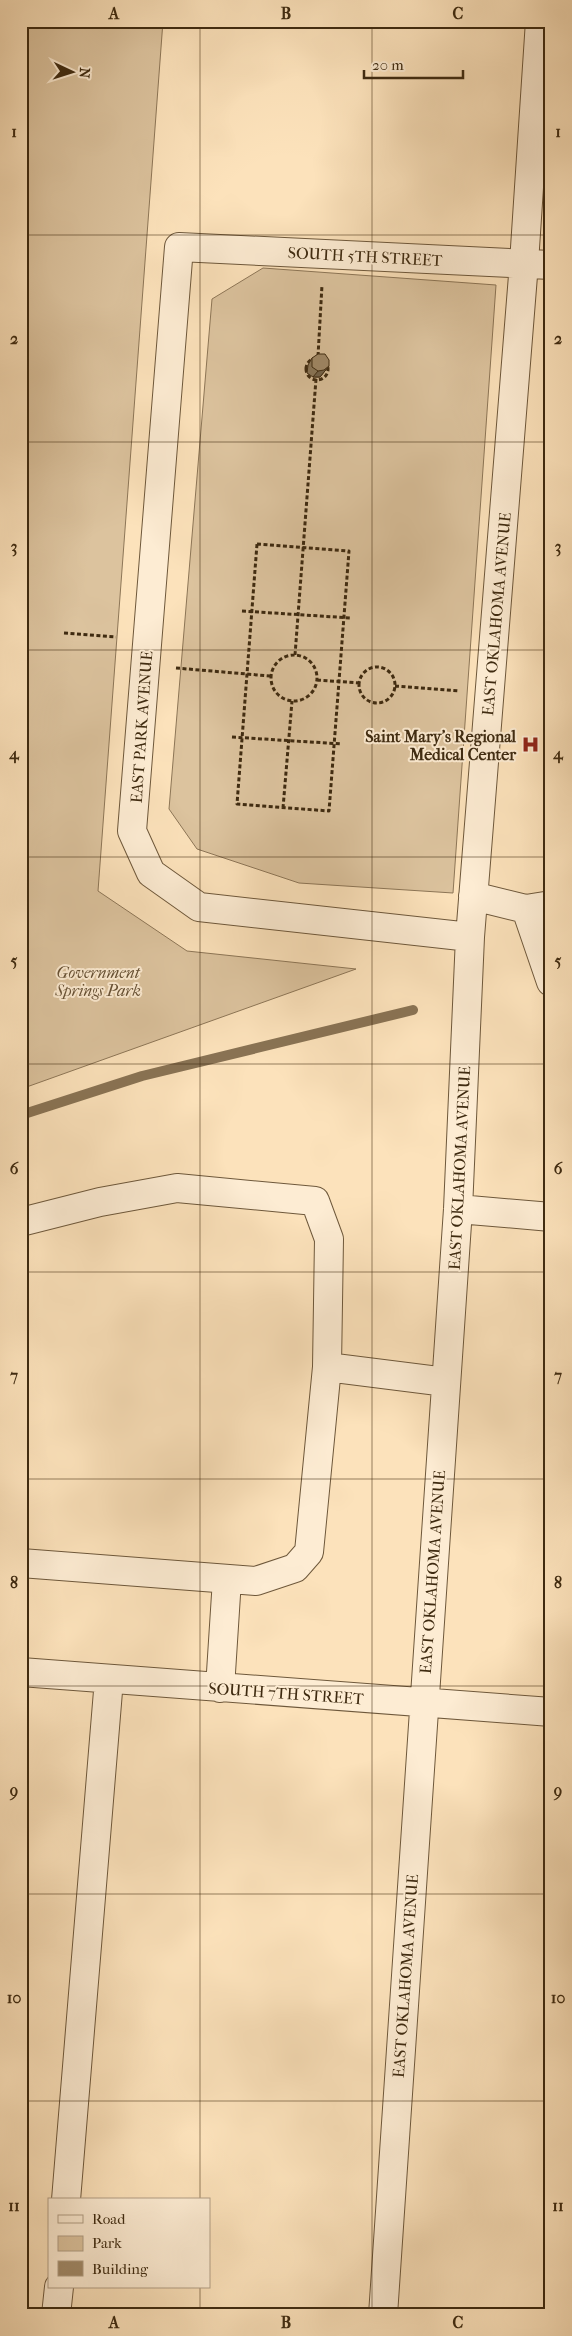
<svg xmlns="http://www.w3.org/2000/svg" width="572" height="2336" font-family="'IM FELL French Canon',serif">
<style>
.green{fill:#dcc39e;stroke:#8d7657}
.lines{fill:none;stroke-linecap:round;stroke-linejoin:round}
.stream{stroke:#897354;stroke-width:10}
.minor-casing{stroke:#6e583b;stroke-width:30}
.path{stroke:#3e2a10;stroke-width:3;stroke-dasharray:4 2.5;stroke-linecap:butt}
.minor{stroke:#fdecd3;stroke-width:28}
.wall{fill:#8a775a;stroke:#3e2a10}
.shaded-wall{fill:#71614a;stroke:#3e2a10}
.building{fill:#a18a69;stroke:#3e2a10}
.grid{fill:none;stroke:#3e2a10;stroke-width:1;stroke-opacity:0.55}
.labels{text-anchor:middle;stroke-width:4;stroke-linejoin:round;paint-order:stroke}
.street-label{font-size:16px;fill:#3e2a10;stroke:#fdecd3}
.poi-label{font-size:16px;font-weight:bold;fill:#3e2a10;stroke:#fdecd3;text-anchor:end}
.park-label{font-size:16px;font-style:italic;fill:#665034;stroke:#fdecd3}
.neatline{fill:none;stroke:#3e2a10;stroke-width:2}
.grid-label{font-size:16px;text-anchor:middle;font-weight:bold;fill:#3e2a10}
</style>
<rect width="100%" height="100%" fill="#fce2bb"/>
<filter id="stains"><feTurbulence type="fractalNoise" baseFrequency=".004" numOctaves="4"/><feColorMatrix values="0 0 0 0 .2 0 0 0 0 .09 0 0 0 0 .02 0 0 0 .5 -.17"/></filter>
<radialGradient id="worn" r=".72"><stop offset=".6" stop-color="#630" stop-opacity="0"/><stop offset="1" stop-color="#630" stop-opacity=".3"/></radialGradient>
<path class="green" d="M21,21H163L98,891L187,951L356,969L21,1089Z
M263,268L496,285L453,893L299,883L197,849L169,809L212,299Z"/>
<g class="lines">
<path class="stream" d="M21,1115L142,1076L413,1010"/>
<defs>
<path id="minor" d="M473,896L526,909L551,905
M526,909L551,982
M470,937L199,907L151,873L132,831L179,247L551,265
M458,1209L551,1217
M21,1222L100,1202L177,1188L315,1201L329,1239L327,1367
M21,1563L256,1581L295,1568L309,1552L327,1367L446,1382
M21,1672L551,1712
M220,1688L227,1579
M66,2200L109,1679
M56,2315L59,2287
M383,2315L458,1209L470,937L524,263L540,21"/>
</defs>
<use href="#minor" class="minor-casing"/>
<path class="path" d="M318,356L322,285
M306 369a11 11 0 1 1 22 0a11 11 0 1 1-22 0Z
M257,544L349,551L329,811L237,804Z
M242,611L351,618
M64,633L116,637
M271 678a23 23 0 1 1 46 0a23 23 0 1 1-46 0Z
M295,655L316,379
M359 685a18 18 0 1 1 36 0a18 18 0 1 1-36 0Z
M176,668L270,676
M317,680L360,683
M395,686L459,691
M232,737L342,744
M283,808L292,701"/>
<use href="#minor" class="minor"/>
</g>
<path class="wall" d="M312,358L329,366L320,377H313L307,373L308,365Z"/>
<path class="shaded-wall" d="M329,366L320,377H313L318,371Z"/>
<path class="building" d="M318,354H325L329,360V366L324,370L318,371L312,367V358Z"/>
<path class="grid" d="M200,21V2200M372,21V2315M21,235H551M21,442H551M21,650H551M21,857H551M21,1064H551M21,1272H551M21,1479H551M21,1686H551M21,1894H551M21,2101H551M200,2287V2315"/>
<defs>
<symbol id="hospital-bare" viewBox="-9 -9 18 18"><path d="M-5-5h3v3.5h4V-5h3V5h-3V1.5h-4V5h-3Z" fill="#8f2418" stroke="#fdecd3" stroke-width="2.5" paint-order="stroke"/></symbol>
</defs>
<g fill-rule="evenodd">
<use href="#hospital-bare" x="518" y="732" width="25" height="25"/>
</g>
<g class="labels">
<g class="street-label">
<text transform="translate(365 256) rotate(3)" y="6">SOUTH 5TH STREET</text>
<text transform="translate(496 614) rotate(-85)" y="6">EAST OKLAHOMA AVENUE</text>
<text transform="translate(141 727) rotate(-86)" y="6">EAST PARK AVENUE</text>
<text transform="translate(459 1168) rotate(-87)" y="6">EAST OKLAHOMA AVENUE</text>
<text transform="translate(432 1572) rotate(-86)" y="6">EAST OKLAHOMA AVENUE</text>
<text transform="translate(286 1693) rotate(4)" y="6">SOUTH 7TH STREET</text>
<text transform="translate(405 1976) rotate(-86)" y="6">EAST OKLAHOMA AVENUE</text>
</g>
<g class="poi-label">
<text x="516" y="742">Saint Mary's Regional<tspan x="516" dy="18">Medical Center</tspan></text>
</g>
<g class="park-label">
<text x="98" y="978">Government<tspan x="98" dy="18">Springs Park</tspan></text>
</g>
</g>
<rect width="572" height="2336" fill="none" stroke="#fce2bb" stroke-width="55"/>
<rect x="48" y="2198" width="162" height="90" fill="#fdecd3" stroke="#b19e85"/>
<rect x="58" y="2215" width="25" height="8" fill="#fdecd3" stroke="#b19e85"/>
<text x="92" y="2224" font-size="15" fill="#3e2a10">Road</text>
<rect x="58" y="2236" width="25" height="15" fill="#dcc39e" stroke="#b19e85"/>
<text x="92" y="2248" font-size="15" fill="#3e2a10">Park</text>
<rect x="58" y="2261" width="25" height="15" fill="#a18a69" stroke="#b19e85"/>
<text x="92" y="2274" font-size="15" fill="#3e2a10">Building</text>
<g transform="translate(72 72) rotate(94)" stroke="#fdecd3" stroke-width="4" paint-order="stroke">
<path d="M0-4L9 19L0 12L-9 19Z" fill="#3e2a10"/>
<text y="-8" font-size="14" font-weight="bold" text-anchor="middle" fill="#3e2a10">N</text>
</g>
<path d="M364 70v8h99v-8" fill="none" stroke="#3e2a10" stroke-width="2.5"/>
<text x="372" y="70" font-size="15" fill="#3e2a10" stroke="#fdecd3" stroke-width="4" paint-order="stroke">20 m</text>
<rect x="28" y="28" width="516" height="2280" class="neatline"/>
<g class="grid-label">
<text x="114" y="19">A</text>
<text x="286" y="19">B</text>
<text x="458" y="19">C</text>
<text x="14" y="137">1</text>
<text x="558" y="137">1</text>
<text x="14" y="344">2</text>
<text x="558" y="344">2</text>
<text x="14" y="552">3</text>
<text x="558" y="552">3</text>
<text x="14" y="759">4</text>
<text x="558" y="759">4</text>
<text x="14" y="966">5</text>
<text x="558" y="966">5</text>
<text x="14" y="1174">6</text>
<text x="558" y="1174">6</text>
<text x="14" y="1381">7</text>
<text x="558" y="1381">7</text>
<text x="14" y="1588">8</text>
<text x="558" y="1588">8</text>
<text x="14" y="1796">9</text>
<text x="558" y="1796">9</text>
<text x="14" y="2003">10</text>
<text x="558" y="2003">10</text>
<text x="14" y="2211">11</text>
<text x="558" y="2211">11</text>
<text x="114" y="2328">A</text>
<text x="286" y="2328">B</text>
<text x="458" y="2328">C</text>
</g>
<rect width="100%" height="100%" filter="url(#stains)"/>
<rect width="100%" height="100%" fill="url(#worn)"/>
</svg>
